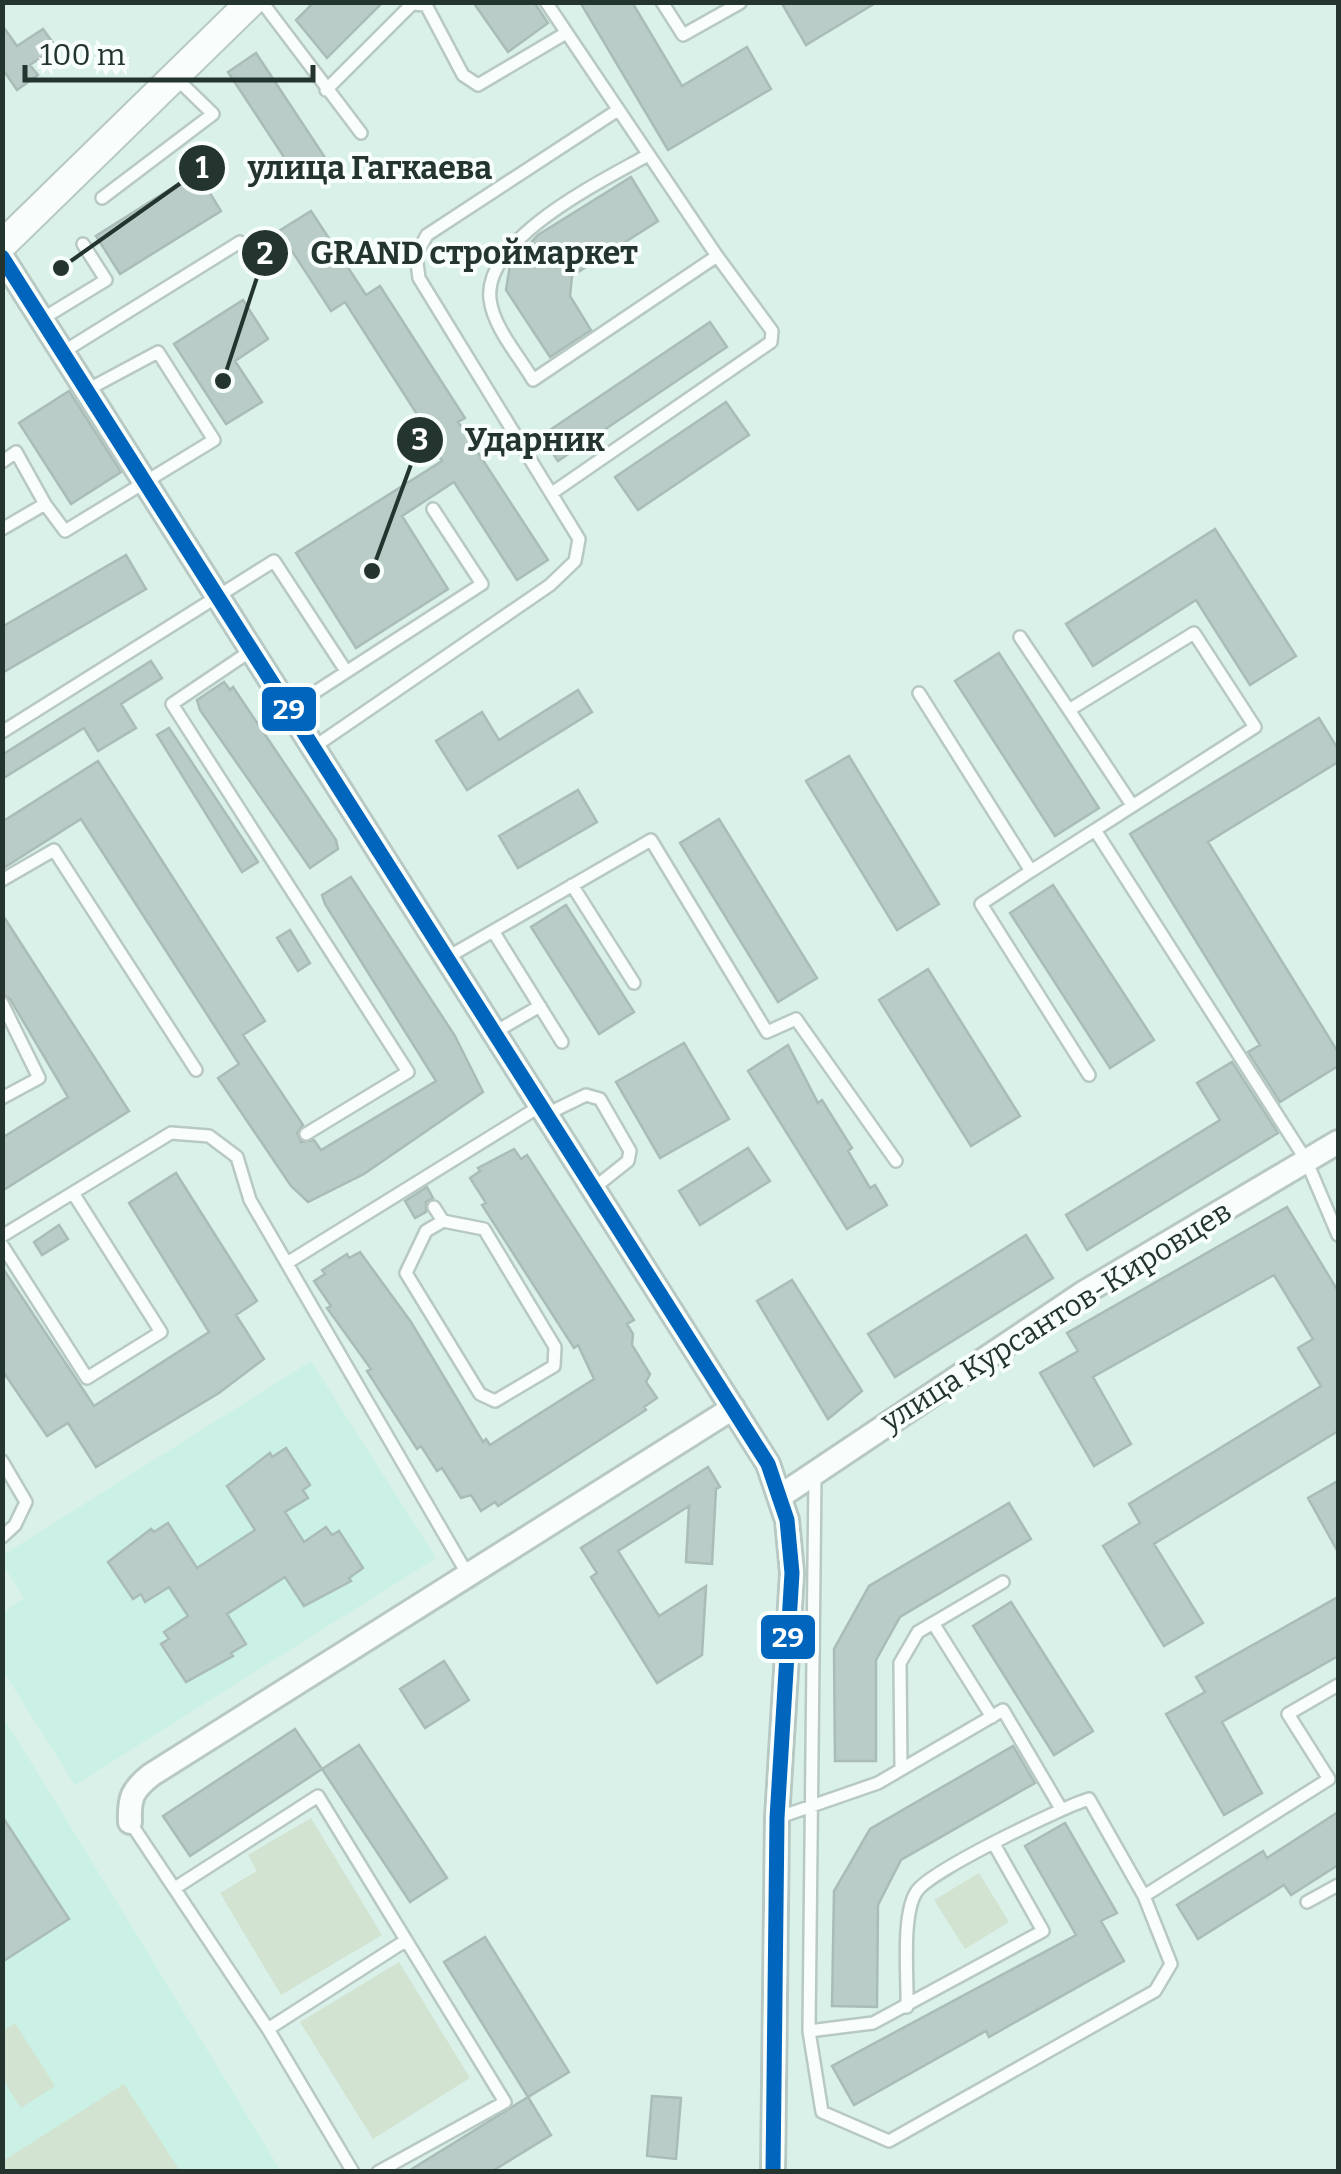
<svg xmlns="http://www.w3.org/2000/svg" width="1341" height="2174" font-family="Bitter,serif">
<style>
.built{fill:#cbf0e5}
.green{fill:#d2e3d1}
.building{fill:#b9ccc8;stroke:#aabcb8;stroke-width:2.5}
.lines{fill:none;stroke-linecap:round;stroke-linejoin:round}
.service-casing{stroke:#b8c9c4;stroke-width:16}
.minor-casing{stroke:#b8c9c4;stroke-width:28}
.tertiary-casing{stroke:#b8c9c4;stroke-width:32}
.service{stroke:#f9fdfc;stroke-width:11}
.minor{stroke:#f9fdfc;stroke-width:22}
.tertiary{stroke:#f9fdfc;stroke-width:28}
.bus-1-casing{stroke:#f7fefc;stroke-width:22}
.bus-1{stroke:#0065bd;stroke-width:15}
.labels{text-anchor:middle;stroke-width:8;stroke-linejoin:round;paint-order:stroke}
.street-label{font-size:30px;fill:#24342f;stroke:#f7fefc}
.leader{fill:none;stroke:#24342f;stroke-width:4}
.callout-dot{fill:#24342f;stroke:#f7fefc;stroke-width:4}
.mark-label{font-size:30px;text-anchor:middle;font-weight:bold;fill:#fff}
.callout-label{font-size:32px;text-anchor:middle;font-weight:bold;fill:#24342f;stroke:#f7fefc;stroke-width:8;stroke-linejoin:round;paint-order:stroke}
.line-badge{stroke:#f7fefc;stroke-width:4}
.badge-label{font-size:28px;text-anchor:middle;font-weight:bold;fill:#fff}
</style>
<rect width="100%" height="100%" fill="#daf1ea"/>
<path class="built" d="M311,1361L436,1558L75,1785L3,1671V1612L24,1598L3,1564V1555Z
M2,1715L69,1824L281,2171H3Z"/>
<path class="green" d="M311,1818L382,1935L281,1995L220,1893L257,1871L248,1855Z
M979,1873L1009,1922L965,1949L934,1900Z
M399,1962L470,2078L373,2139L300,2022Z
M15,2023L55,2086L21,2108L3,2080V2031Z
M124,2084L180,2171H3V2161Z"/>
<path class="building" d="M314,2H383L327,58L296,20Z
M473,2H534L548,23L508,52Z
M580,2H632L682,86L747,47L771,89L668,150Z
M781,2H877L806,45Z
M2,25L17,46L43,29L56,47L30,65L38,75L17,90L2,68Z
M256,53L328,162L299,180L228,72Z
M197,172L221,211L120,274L96,236Z
M631,177L658,221L572,276L570,296L591,330L550,357L506,290L510,265L538,235Z
M311,211L366,295L380,286L465,418L458,422L548,560L517,580L454,482L402,516L448,589L356,648L296,553L442,461L436,452L440,450L345,302L331,311L279,231Z
M243,300L268,339L235,361L262,402L226,424L174,344Z
M710,322L727,347L558,461L541,436Z
M69,391L121,472L71,504L19,423Z
M726,402L749,435L638,510L615,477Z
M1215,529L1296,656L1250,685L1196,600L1093,666L1066,624Z
M126,555L146,589L2,673V627Z
M999,653L1099,808L1055,836L955,681Z
M151,661L162,678L121,704L136,728L98,751L84,728L2,779V755Z
M224,682L230,690L233,687L336,840L338,849L310,868L200,710L197,700Z
M578,690L592,712L467,790L436,741L482,712L499,740Z
M1319,718L1338,749V762L1208,842L1338,1052V1066L1280,1102L1248,1052L1260,1045L1130,834Z
M169,728L258,862L242,872L157,735Z
M849,756L939,904L897,930L806,781Z
M98,761L265,1021L243,1035L303,1125L297,1133L301,1142L314,1140L321,1150L436,1081L325,904L322,895L351,877L455,1036L483,1092L364,1174L308,1202L291,1186L218,1078L239,1064L81,819L2,869V822Z
M578,790L597,822L518,868L499,836Z
M719,819L817,978L778,1002L680,843Z
M1053,885L1154,1040L1110,1068L1010,913Z
M566,905L634,1012L599,1034L531,927Z
M2,914L129,1111L2,1191V1138L68,1097L10,999L2,994Z
M290,930L310,963L298,971L277,938Z
M928,969L1020,1116L971,1146L879,1000Z
M684,1043L729,1119L660,1158L616,1082Z
M788,1045L818,1103L822,1100L852,1148L848,1151L870,1188L875,1185L887,1205L847,1229L748,1071Z
M1232,1062L1278,1133L1087,1250L1066,1215L1220,1120L1197,1083Z
M748,1148L770,1181L700,1225L679,1191Z
M514,1149L521,1159L527,1155L634,1320L627,1324L633,1334L632,1345L650,1374L646,1382L657,1398L644,1407L646,1410L498,1506L495,1502L481,1511L471,1495L461,1498L442,1468L437,1471L421,1446L417,1449L367,1371L371,1369L327,1308L331,1306L314,1281L325,1274L322,1270L347,1254L349,1258L360,1252L411,1322L483,1442L486,1439L490,1445L594,1379L578,1345L574,1348L482,1205L486,1203L470,1178L480,1171L478,1168Z
M176,1173L257,1301L236,1315L264,1359L219,1393L96,1467L68,1423L47,1436L2,1370V1267L94,1406L209,1332L129,1203Z
M427,1187L433,1198L426,1202V1212L415,1218L405,1201Z
M1287,1207L1338,1291V1431L1154,1544L1203,1623L1164,1646L1103,1546L1140,1523L1129,1504L1321,1386L1298,1348L1313,1339L1274,1275L1093,1377L1131,1444L1094,1466L1040,1373L1078,1351L1067,1333Z
M59,1225L68,1239L42,1255L34,1242Z
M1026,1235L1053,1278L895,1377L868,1334Z
M792,1280L862,1391L828,1419L757,1301Z
M286,1448L310,1485L303,1490L308,1498L285,1512L304,1542L326,1527L332,1535L339,1531L363,1568L349,1578L351,1581L304,1606L285,1577L227,1614L246,1644L231,1653L233,1656L186,1682L161,1644L169,1639L164,1632L188,1616L169,1587L145,1602L141,1594L133,1599L108,1562L151,1529L154,1532L168,1523L197,1568L255,1530L227,1486L270,1453L272,1457Z
M708,1467L720,1487L716,1489L712,1564L686,1562L689,1506L618,1551L659,1616L706,1586L702,1655L657,1683L591,1577L597,1573L581,1548Z
M1338,1481V1552L1308,1498Z
M1009,1503L1031,1539L900,1617L876,1660V1761H835L834,1649L869,1586Z
M1338,1597V1656L1222,1722L1262,1793L1224,1815L1166,1714L1205,1692L1196,1677Z
M1011,1602L1093,1731L1054,1755L973,1626Z
M444,1661L469,1700L425,1728L400,1689Z
M295,1729L322,1769L190,1856L163,1816Z
M359,1745L447,1878L410,1902L322,1769Z
M1013,1746L1035,1783L901,1860L878,1905L877,2007L832,2006L834,1891L870,1829Z
M1338,1812V1865L1291,1895L1284,1885L1198,1939L1177,1905L1263,1851L1267,1858Z
M2,1816L69,1919L2,1962Z
M1065,1823L1117,1913L1101,1921L1124,1961L989,2037L986,2031L854,2105L832,2066L1076,1935L1025,1846Z
M485,1937L569,2072L528,2097L444,1962Z
M652,2096L681,2098L676,2159L647,2156Z
M528,2097L551,2135L491,2172H407Z"/>
<g class="lines">
<defs>
<path id="service" d="M262,2L361,133
M546,2C603,87 660,172 717,256L533,380C519,356 493,327 490,299C483,238 604,180 648,155
M662,2L683,35L740,3
M326,90L412,4L426,5L463,75L478,85L566,33
M102,198L213,114L176,78
M42,319L106,280L83,244
M63,352L240,242
M2,462L16,452L45,504
M552,493L771,342L772,331L717,256
M2,529L45,504L65,531L214,440L158,352L87,390
M1020,637L1069,710
M252,650L172,704L408,1072L306,1134
M919,693L1031,871L1095,830L1306,1160L1338,1235
M289,709L482,584L433,509
M2,732L274,561L346,671
M314,747L550,585L575,561L579,539L419,278L416,255L427,235L618,110
M1095,830L1255,727L1194,633L1069,710L1132,805
M1031,871L981,904L1089,1075
M2,880L54,850L196,1070
M572,885L634,983
M493,931L562,1042
M448,957L651,840L767,1032L796,1019L896,1161
M2,1003L39,1078L2,1098
M495,1032L540,1006
M547,1114L586,1095L600,1099L630,1151L628,1161L594,1188
M434,1207L443,1221
M443,1221L484,1229L555,1347L554,1366L495,1401L480,1394L406,1273L426,1231Z
M2,1236L171,1133L209,1136L237,1157L250,1200L468,1575
M2,1245L87,1378L161,1332L73,1193
M287,1263L542,1105
M2,1461L26,1502L15,1525L2,1537
M815,1474L809,2031L822,2112L889,2141L1155,1991L1171,1964L1144,1896L1089,1799C1062,1807 930,1871 917,1891C901,1913 908,1979 907,2007
M933,1623L992,1717
M901,1769L900,1663L918,1632L1003,1582
M777,1818L878,1783L1003,1710L1060,1807
M130,1822L268,2029
M175,1888L318,1796L505,2102L378,2172
M1144,1896L1329,1779L1288,1714L1338,1685
M1307,1902L1338,1885
M809,2031L873,2023L1043,1931L994,1844
M353,2172L268,2029L405,1941"/>
<path id="minor" d="M2,257L768,1464L787,1520L792,1573L777,1818L773,2172
M779,1497L1085,1292L1338,1142
M130,1822C129,1798 132,1790 151,1775L733,1408"/>
<path id="tertiary" d="M2,245L251,2"/>
</defs>
<use href="#service" class="service-casing"/>
<use href="#minor" class="minor-casing"/>
<use href="#tertiary" class="tertiary-casing"/>
<use href="#service" class="service"/>
<use href="#minor" class="minor"/>
<use href="#tertiary" class="tertiary"/>
<defs>
<path id="bus-1" d="M2,257L768,1464L787,1520L792,1573L777,1818L773,2172"/>
</defs>
<use href="#bus-1" class="bus-1-casing"/>
<use href="#bus-1" class="bus-1"/>
</g>
<g class="labels">
<g class="street-label">
<text transform="translate(1056 1316) rotate(-32)" y="10">улица Курсантов-Кировцев</text>
</g>
</g>
<path class="leader" d="M61 268L202 168M223 381L265 253M372 571L420 440"/>
<g class="callout-dot">
<circle cx="61" cy="268" r="10"/>
<circle cx="223" cy="381" r="10"/>
<circle cx="372" cy="571" r="10"/>
<circle cx="202" cy="168" r="25"/>
<circle cx="265" cy="253" r="25"/>
<circle cx="420" cy="440" r="25"/>
</g>
<g class="mark-label">
<text x="202" y="178">1</text>
<text x="265" y="264">2</text>
<text x="420" y="450">3</text>
</g>
<g class="callout-label">
<text x="370" y="179">улица Гагкаева</text>
<text x="474" y="264">GRAND строймаркет</text>
<text x="535" y="451">Ударник</text>
</g>
<g class="line-badge">
<rect x="260" y="685" width="58" height="48" rx="10" fill="#0065bd"/>
<rect x="759" y="1613" width="58" height="48" rx="10" fill="#0065bd"/>
</g>
<g class="badge-label">
<text x="289" y="719">29</text>
<text x="788" y="1647">29</text>
</g>
<rect width="1341" height="2174" fill="none" stroke="#24342f" stroke-width="10"/>
<path d="M25 65v15h288v-15" fill="none" stroke="#24342f" stroke-width="5"/>
<text x="40" y="65" font-size="30" fill="#24342f" stroke="#f7fefc" stroke-width="8" paint-order="stroke">100 m</text>
</svg>
